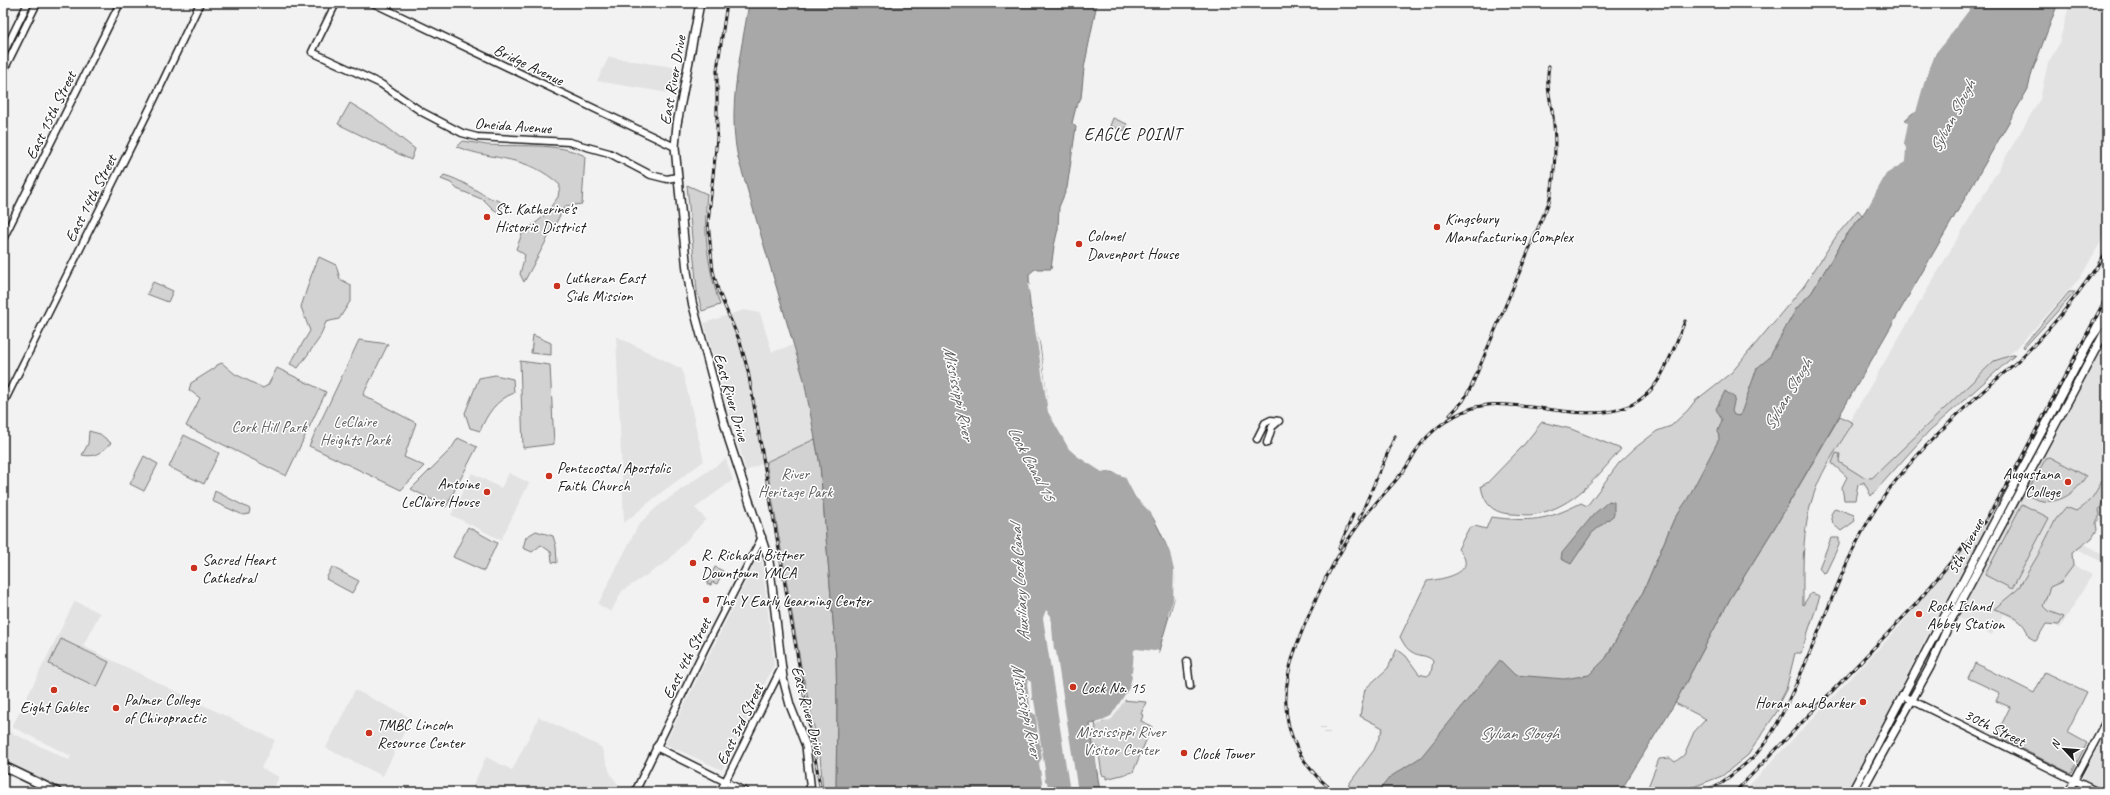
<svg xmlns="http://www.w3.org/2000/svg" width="2110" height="795" font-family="Caveat,sans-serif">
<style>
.built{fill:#e2e2e2}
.green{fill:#d2d2d2;stroke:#777}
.water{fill:#a8a8a8;stroke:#707070}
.pier{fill:#f2f2f2}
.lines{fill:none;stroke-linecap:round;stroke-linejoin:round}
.secondary-tunnel{stroke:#d2d2d2;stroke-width:6;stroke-dasharray:6 3;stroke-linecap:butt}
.secondary-casing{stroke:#1c1c1c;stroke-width:9}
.primary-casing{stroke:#1c1c1c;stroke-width:10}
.highway-casing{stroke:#1c1c1c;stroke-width:11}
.secondary{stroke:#fff;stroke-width:6}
.primary{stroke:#fff;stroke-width:7}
.highway{stroke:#fff;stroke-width:8}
.rail-casing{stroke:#1c1c1c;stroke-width:3}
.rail{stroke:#fff;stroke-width:1.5;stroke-dasharray:4.5;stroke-linecap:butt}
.poi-dot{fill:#c8321e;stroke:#fff;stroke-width:1.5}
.labels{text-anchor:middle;stroke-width:3;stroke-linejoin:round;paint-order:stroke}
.street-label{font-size:16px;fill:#1c1c1c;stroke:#fff}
.poi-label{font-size:16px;fill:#1c1c1c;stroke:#fff;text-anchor:start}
.park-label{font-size:16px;fill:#5c5c5c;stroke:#fff}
.water-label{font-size:17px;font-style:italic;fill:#5b5b5b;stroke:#fff}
.neighbourhood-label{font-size:17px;letter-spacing:1px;fill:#1c1c1c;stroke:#fff}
</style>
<rect width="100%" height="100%" fill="#f2f2f2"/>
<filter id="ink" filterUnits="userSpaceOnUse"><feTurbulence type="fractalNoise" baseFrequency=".025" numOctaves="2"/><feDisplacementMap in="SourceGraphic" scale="8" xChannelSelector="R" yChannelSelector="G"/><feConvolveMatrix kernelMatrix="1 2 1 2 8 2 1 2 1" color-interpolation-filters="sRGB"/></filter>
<g filter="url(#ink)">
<path class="built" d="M2070,3H2107V231L2080,278L2017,348L1921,430L1893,465L1868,489L1829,464L1836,444L2040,99L2048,63L2058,46Z
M609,57L679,68L674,94L597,81Z
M744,310L760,313L772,352L793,345L804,380L815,439L746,471L704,323Z
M2107,335V526L2084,515L2072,537L2103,554L2100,561L2068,544L2060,558L2092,575L2060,628L2040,619L2034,630L2003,614L1992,635L1957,617Z
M616,336L682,369L704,461L662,492L624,523Z
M726,459L733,480L695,508L706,519L667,562L622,591L611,612L598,604L639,524L657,507L693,481Z
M472,473L501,488L509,473L529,483L501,540L451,515Z
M1994,512L1925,640L1847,792H1743L1900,626Z
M757,559L762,560L774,665L722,770L665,744Z
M75,601L100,613L83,646L275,740L261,768L279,777L272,792H242L221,782L216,792H66L3,761V742L8,731L69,760L71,756L12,727Z
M355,690L411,718L383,776L326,748Z
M539,717L601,747L611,775L624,792H470L486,757L512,770Z
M2107,730V792L2083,779V776Z
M1871,782L1890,792H1865Z"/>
<path class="green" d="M350,103L375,118L415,149L411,160L338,124Z
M1113,118L1127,124L1125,131L1110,126Z
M463,141C471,142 479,144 487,145C517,147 558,142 585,156L582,204L565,206L524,282L520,274L525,255L516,249L522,234L543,217L558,197L560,185C526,154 497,162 457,147Z
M444,175C462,180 474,190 490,198C495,200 499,200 504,204L499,213L493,209L484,200L457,189L451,183L441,179Z
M687,185L707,194C703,232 708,269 720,305L702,311L697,291Z
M1858,210L1862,215L1845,237L1812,292L1796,309L1747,419L1674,519L1643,592L1606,658L1491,792H1346L1349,784L1374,750L1383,728L1360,716L1365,689L1388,668L1397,649L1406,656L1419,674L1427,676L1431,673L1433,661C1427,654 1419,657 1412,652C1406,649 1403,642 1400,637L1427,581C1443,579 1481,573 1458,549L1469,528L1475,526L1486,529L1491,517C1530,522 1546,521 1581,503L1587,506L1619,463L1635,448L1657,431L1671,426L1688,410L1695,401L1732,372L1804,286L1837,235Z
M319,257L336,265L340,279L351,285V300L339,319L326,322L319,339L298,368L290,364L310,331L301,307L311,276Z
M153,282L173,291L168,302L147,294Z
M2069,292H2075L2024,348L2023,346Z
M533,335L551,343V355L531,353Z
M359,340L388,344L363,395L416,423L404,457L424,466L401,490L309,446Z
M2012,355H2015L1929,431L1871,496L1864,482L1858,485L1855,500H1844L1842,487L1847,477L1832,463L1836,453L1840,454L1839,462L1863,477L1872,478L1994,361Z
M520,361L550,365L554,444L523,448Z
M222,363L235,374L263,388L268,385L277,368L326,392L286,476L186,426L200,398L189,390L191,383L215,368L217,365Z
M495,375L513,379L514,393C496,400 487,414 480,431L470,428L465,413L479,378Z
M1840,416L1853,423C1841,442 1828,461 1819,481C1801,521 1803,563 1803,605L1811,593L1820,596L1801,653H1795L1786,690L1776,709L1778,710L1748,755L1722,776L1680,792H1646L1659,759L1670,758L1675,762L1684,755L1694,732L1706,719L1675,703L1730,599L1778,522Z
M1542,422L1571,429L1621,449C1597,477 1574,507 1536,514C1528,516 1519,514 1511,514C1492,513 1484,503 1481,486L1487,483L1522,447Z
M89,431L100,434L111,443C101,452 96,458 82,455L88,444Z
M184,435L219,453L204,484L169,467Z
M458,438L477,447L446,507L411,489L451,449Z
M815,439L820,465L836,657L837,708L836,792H823L820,755L801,666L766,462Z
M144,456L158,464L144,491L130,484Z
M2050,457L2086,476C2073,498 2049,510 2026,494L2046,458Z
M2107,475V494L2099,510L2100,515L2096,523L2097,530L2092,538L2072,553L2073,566L2061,582L2050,587L2043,606L2048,611L2064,617L2059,625L2046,624L2036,641L2029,637C2025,620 2010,614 1994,609L2018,589L2038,555L2056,519L2066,507L2076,511C2083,506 2091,501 2095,493C2100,486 2100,480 2107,475Z
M215,491L250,509L249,514L243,515L212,501Z
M2022,504L2049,518L2012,589L1985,575Z
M1835,508L1854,515L1855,521L1841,531L1833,524L1831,514Z
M468,527L497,543L484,571L453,557Z
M536,531L553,536L556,546L557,563L552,562L551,552L541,545L532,552L523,548L526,537Z
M1831,538H1839V545L1826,572L1823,573L1819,568Z
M332,567L359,581L352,593L326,579Z
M715,567L723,571L717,584L712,582L711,585L707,584Z
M61,639L109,662L97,687L49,664Z
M1975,663L2034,693L2045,672L2087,692L2067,732L2087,743L2072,772L2070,773L1996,736L2010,707L1996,701L2000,693L1968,678Z
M1122,700L1146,702L1141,714L1143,715L1141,721L1152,726L1133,772L1106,779V776L1102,775L1098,747H1093L1091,731L1096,729L1095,723L1104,722Z"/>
<path class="water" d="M749,3H1097L1084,68L1081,98L1076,107L1072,123L1076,127L1067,188L1059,207L1058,229L1054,246L1051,269H1035L1029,274L1030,305L1040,346L1049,411L1073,451L1102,471L1120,473L1126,476L1135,497L1150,511L1171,554L1175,573L1174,599L1158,654L1137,651C1131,659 1134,668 1133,678C1131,688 1118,712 1110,718C1104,722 1096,723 1090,724L1100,792H836L837,708L836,657L820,465L804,380L738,158C727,107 741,54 749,3Z
M1970,3H2058L2032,72L2028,89L1778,522L1730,599L1675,703L1623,787L1614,792H1486C1452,789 1417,792 1383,792L1380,789L1390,777L1421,757L1500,660L1515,675L1564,679L1589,675L1606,658L1643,592L1674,519L1687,500L1719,439L1718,431L1722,420L1716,409L1725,391L1735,398L1732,411L1734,415L1740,416L1757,368L1769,358L1796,309L1812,292L1845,237L1866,210L1879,182L1888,169L1903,160L1905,120L1915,111L1925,77L1936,53Z
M1609,501L1614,502V515L1592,533L1571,564L1561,559L1562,553L1594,514Z"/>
<path class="pier" d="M1968,3H1972L1970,9L1936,53L1925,80L1916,112L1907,113L1913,109L1923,77L1934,52Z
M1903,118L1908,123L1904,144L1906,148L1905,162L1886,174L1868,207L1866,206L1878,181L1886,168L1902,158Z
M1028,284L1030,285L1048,399L1052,413L1074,450L1101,469L1119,471L1126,474L1138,498L1153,513L1171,549L1176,569L1175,596L1169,614L1171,617L1168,614L1173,600L1174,571L1170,553L1160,529L1150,512L1135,497L1125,477L1110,471L1102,472L1077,456L1069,449L1048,412Z
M1046,610L1051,616L1054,650L1056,651L1078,792H1070L1043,618Z
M1137,649L1154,651L1159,650L1158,655L1137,653L1135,677L1132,689L1112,719L1096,725V723L1111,716L1129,688L1132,677L1130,672H1132L1134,650Z
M1028,680L1031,682L1032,700H1034L1045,770H1044L1045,781L1047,782L1049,792L1043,788L1039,763L1042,758L1039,739H1038L1036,715L1031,712L1027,684Z"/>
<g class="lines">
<path class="secondary-tunnel" d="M1323,728V727
M1327,733V732"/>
<defs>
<path id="secondary" d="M336,3L312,52L381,84L422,112L462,133L477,137L569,142L609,153L651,175L667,179L677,177
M373,3L675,147
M3,54L28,3
M3,72L37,3
M3,239L120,3
M2094,331L2107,306
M3,404L154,100L200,3
M1257,439L1265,423L1271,420L1279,421
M1267,443L1272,427L1279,421
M1187,661L1190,686
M1903,696L2098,792
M656,747L746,792
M635,792L705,648L762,537
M720,792L782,667
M2068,792L2107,719"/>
<path id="primary" d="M700,3L677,124L675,147L687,271L692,302L729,440L769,561L783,678L790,705L806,746L811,792
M1852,792L2090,340L2107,316
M1861,792L1930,667L1951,620L2107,328"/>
<path id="highway" d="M3,766L57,792"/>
</defs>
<use href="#secondary" class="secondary-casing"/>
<use href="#primary" class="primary-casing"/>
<use href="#highway" class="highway-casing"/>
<use href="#secondary" class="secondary"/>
<use href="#primary" class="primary"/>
<use href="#highway" class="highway"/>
<defs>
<path id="rail" d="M727,3L717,70V138L708,223L713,271L718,290L740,342L748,371L821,792
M1450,415L1463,401L1472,385L1549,202C1555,180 1556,147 1554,124C1552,104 1545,87 1549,66
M1359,519L1395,436
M1339,548L1353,515
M1326,577C1302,632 1266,693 1299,752C1308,768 1320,782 1336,792
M1324,582C1335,560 1349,537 1364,517C1376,502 1389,489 1401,474C1408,466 1412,457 1418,448C1430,431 1450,416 1470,409C1489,402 1510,405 1530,407C1575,412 1631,426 1659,379C1670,361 1677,340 1685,321
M1718,785C1732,775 1746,765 1757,753C1772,736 1782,715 1791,695C1822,632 1840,564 1878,505C1903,468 1937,433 1970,403C1989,385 2010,369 2028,351C2059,320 2084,287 2107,251
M1703,792L1723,782
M1735,792L1915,605L1985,521L2008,483L2107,296"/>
</defs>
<use href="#rail" class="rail-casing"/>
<use href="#rail" class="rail"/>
</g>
</g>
<g class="poi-dot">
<circle cx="487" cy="217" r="4"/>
<circle cx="1437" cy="227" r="4"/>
<circle cx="1079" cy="244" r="4"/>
<circle cx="557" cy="286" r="4"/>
<circle cx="549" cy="476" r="4"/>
<circle cx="2068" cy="482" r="4"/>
<circle cx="487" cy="492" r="4"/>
<circle cx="693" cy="563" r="4"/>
<circle cx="194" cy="568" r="4"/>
<circle cx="706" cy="600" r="4"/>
<circle cx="1919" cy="614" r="4"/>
<circle cx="1073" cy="687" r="4"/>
<circle cx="54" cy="690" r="4"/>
<circle cx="1863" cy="702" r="4"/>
<circle cx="116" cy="708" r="4"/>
<circle cx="369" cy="733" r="4"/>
<circle cx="1184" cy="753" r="4"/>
</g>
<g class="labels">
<g class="street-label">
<text transform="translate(529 64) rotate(26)" y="6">Bridge Avenue</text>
<text transform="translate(672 80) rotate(-80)" y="6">East River Drive</text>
<text transform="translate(50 115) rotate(-64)" y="6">East 15th Street</text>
<text transform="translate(513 125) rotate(4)" y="6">Oneida Avenue</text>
<text transform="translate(90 198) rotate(-63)" y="6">East 14th Street</text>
<text transform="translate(732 397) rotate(74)" y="6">East River Drive</text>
<text transform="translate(1965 546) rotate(-62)" y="6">5th Avenue</text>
<text transform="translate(686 658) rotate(-63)" y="6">East 4th Street</text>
<text transform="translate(809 710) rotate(75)" y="6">East River Drive</text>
<text transform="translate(739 724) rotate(-64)" y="6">East 3rd Street</text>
<text transform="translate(1995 727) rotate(26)" y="6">30th Street</text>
</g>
<g class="poi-label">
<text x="495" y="214">St. Katherine's<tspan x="495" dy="18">Historic District</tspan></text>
<text x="1445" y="224">Kingsbury<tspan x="1445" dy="18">Manufacturing Complex</tspan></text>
<text x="1087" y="241">Colonel<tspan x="1087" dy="18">Davenport House</tspan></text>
<text x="565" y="283">Lutheran East<tspan x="565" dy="18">Side Mission</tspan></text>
<text x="557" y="473">Pentecostal Apostolic<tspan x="557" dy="18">Faith Church</tspan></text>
<text x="2060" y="479" text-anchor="end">Augustana<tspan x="2060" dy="18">College</tspan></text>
<text x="479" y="489" text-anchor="end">Antoine<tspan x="479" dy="18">LeClaire House</tspan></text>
<text x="701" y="560">R. Richard Bittner<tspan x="701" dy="18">Downtown YMCA</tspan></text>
<text x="202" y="565">Sacred Heart<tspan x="202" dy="18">Cathedral</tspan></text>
<text x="714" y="606">The Y Early Learning Center</text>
<text x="1927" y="611">Rock Island<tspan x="1927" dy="18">Abbey Station</tspan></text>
<text x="1081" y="693">Lock No. 15</text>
<text x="124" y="705">Palmer College<tspan x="124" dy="18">of Chiropractic</tspan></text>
<text x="1855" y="708" text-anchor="end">Horan and Barker</text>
<text x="54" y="712" text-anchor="middle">Eight Gables</text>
<text x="377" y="730">TMBC Lincoln<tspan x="377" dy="18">Resource Center</tspan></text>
<text x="1192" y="759">Clock Tower</text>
</g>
<g class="park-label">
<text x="355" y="427">LeClaire<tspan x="355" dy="18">Heights Park</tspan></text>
<text x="269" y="432">Cork Hill Park</text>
<text x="795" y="479">River<tspan x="795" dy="18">Heritage Park</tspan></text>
<text x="1121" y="737">Mississippi River<tspan x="1121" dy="18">Visitor Center</tspan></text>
</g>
<g class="water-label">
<text transform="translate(1952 116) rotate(-62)" y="6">Sylvan Slough</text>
<text transform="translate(959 393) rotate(78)" y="6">Mississippi River</text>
<text transform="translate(1787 394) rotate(-59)" y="6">Sylvan Slough</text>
<text transform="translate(1032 463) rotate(62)" y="6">Lock Canal 15</text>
<text transform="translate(1019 583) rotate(-94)" y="6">Auxiliary Lock Canal</text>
<text transform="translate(1027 710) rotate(78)" y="6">Mississippi River</text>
<text x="1519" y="739">Sylvan Slough</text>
</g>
<g class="neighbourhood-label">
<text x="1133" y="140">EAGLE POINT</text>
</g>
</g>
<rect width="2110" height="795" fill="none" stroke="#fff" stroke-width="16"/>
<rect x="8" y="8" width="2094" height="779" fill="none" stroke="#1c1c1c" stroke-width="1.5" filter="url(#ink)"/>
<g transform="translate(2064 749) rotate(296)" stroke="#ffffff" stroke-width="3" paint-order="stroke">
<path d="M0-3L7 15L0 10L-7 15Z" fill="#1c1c1c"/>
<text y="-6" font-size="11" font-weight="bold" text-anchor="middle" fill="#1c1c1c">N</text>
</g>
</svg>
